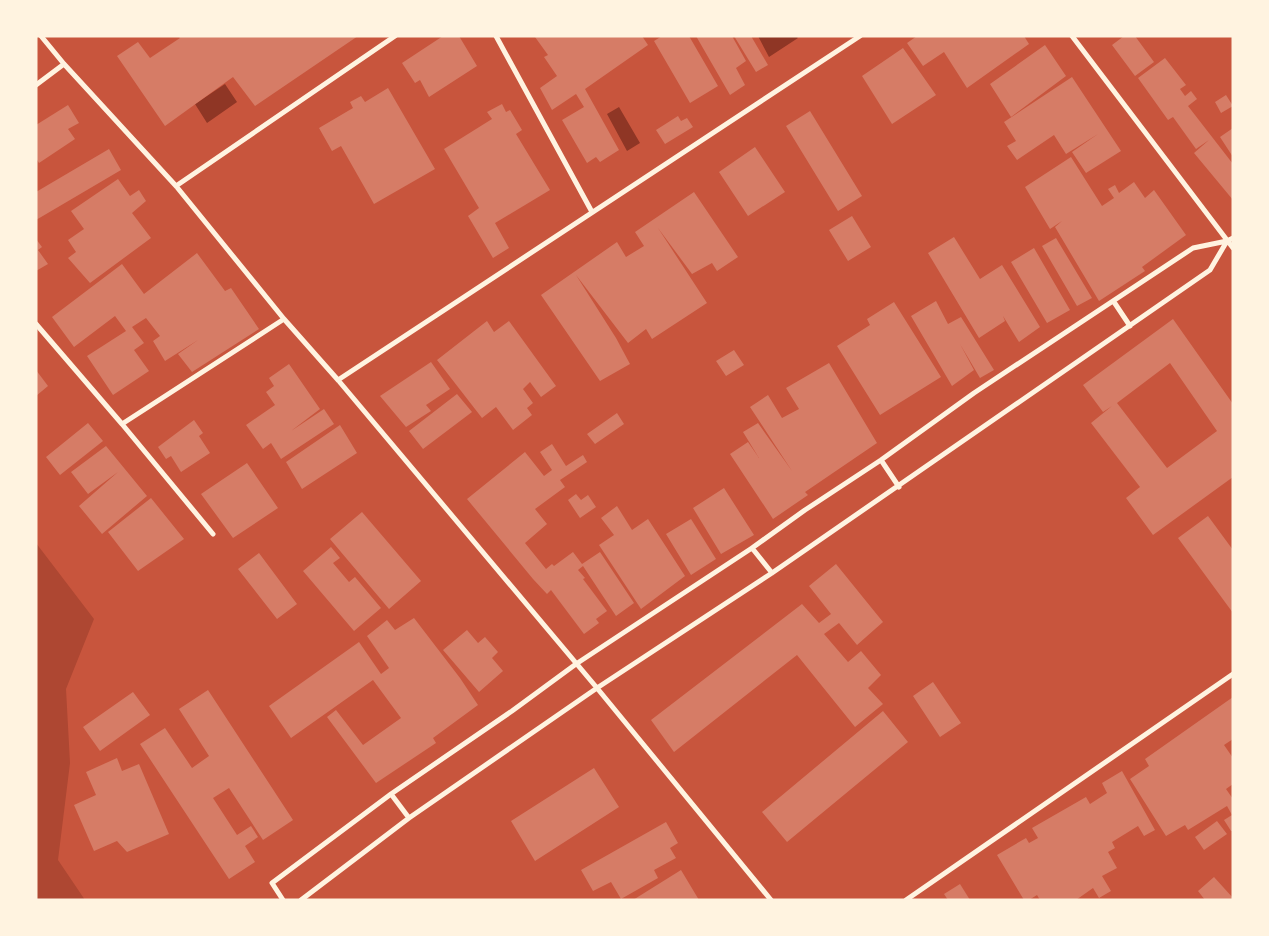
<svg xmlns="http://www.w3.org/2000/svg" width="1269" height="936" font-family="'Roboto Condensed',sans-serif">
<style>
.green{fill:#ae4732}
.water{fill:#8f3625}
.building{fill:#d67c66;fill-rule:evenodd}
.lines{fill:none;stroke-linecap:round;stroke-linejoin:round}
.minor{stroke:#fff3e0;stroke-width:5}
</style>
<rect width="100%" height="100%" fill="#c8553d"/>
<path class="green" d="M36,543L94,619L66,689L70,763L58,860L85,900H36Z"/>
<path class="water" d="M758,36H796L798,38L769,57Z
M225,84L237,102L207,123L195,104Z
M619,107L640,143L627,151L607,114Z"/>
<path class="building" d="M178,36H358L255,106L233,77L165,126L117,56L138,42L150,58L180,38Z
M443,36H459L477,66L429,97L420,80L415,83L402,63Z
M536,36H642L648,45L585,89L619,150L600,162L596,157L587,163L562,120L584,107L576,94L552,110L540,88L557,76L544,57L548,55L535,37Z
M662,36H689L718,86L690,103L654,41Z
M696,36H732L746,61L736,68L745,85L730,95Z
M734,36H751L768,65L756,72Z
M917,36H1024L1029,44L967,88L944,52L923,66L907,43Z
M1124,36H1135L1154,62L1135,76L1112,45Z
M1045,45L1066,76L1011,117L990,84Z
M903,48L936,95L892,124L862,76Z
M1165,58L1186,85L1180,89L1185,96L1191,91L1197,99L1188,106L1233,164V200L1194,153L1209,140L1196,149L1173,117L1168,120L1138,78Z
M1072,77L1121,151L1086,173L1072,152L1098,134L1066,154L1054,135L1017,160L1007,146L1016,141L1004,122Z
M388,88L435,169L374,204L341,146L332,151L319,128L353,108L350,102L361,96L365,102Z
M1226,95L1233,106L1221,113L1215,102Z
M502,104L506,112L510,110L522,130L516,134L550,190L495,223L509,248L493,258L468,216L479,208L444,149L492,119L487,112Z
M68,105L79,123L68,129L75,139L39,163L36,158V125Z
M810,111L862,196L838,211L786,126Z
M678,116L681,121L687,118L693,127L665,144L656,130Z
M1233,128V157L1220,137Z
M755,147L785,192L748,216L719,172Z
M109,149L121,170L36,220V192Z
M1071,157L1102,206L1114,198L1108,189L1115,185L1119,193L1134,182L1145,198L1154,190L1186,235L1142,267L1145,271L1099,301L1055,227L1062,221L1050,229L1025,187Z
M118,179L130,196L139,190L146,201L132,213L151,238L90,283L68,258L76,252L68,240L84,229L71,211Z
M694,192L738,257L717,271L712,263L692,274L658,228L707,303L652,339L646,329L628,343L576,275L616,338L630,364L600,381L541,295L617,242L626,257L644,246L635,232Z
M852,216L871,247L848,261L829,230Z
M954,237L980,279L1002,265L1040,327L1019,342L1003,316L1005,321L979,338L928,253Z
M1056,238L1092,298L1077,306L1042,246Z
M36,239L42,247L38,250L48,264L36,271Z
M1034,248L1070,310L1047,323L1011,262Z
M197,253L225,291L231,288L259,329L192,372L178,354L198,340L165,361L153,341L160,336L146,318L132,327L144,343L134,350L149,371L113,395L87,356L126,331L115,316L74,347L52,317L122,264L144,294Z
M936,301L948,324L961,317L994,370L980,378L960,344L974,370L952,386L911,316Z
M894,302L941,377L880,415L837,346L870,325L867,319Z
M1173,319L1233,404V477L1153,535L1126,498L1140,487L1091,423L1112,406L1103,412L1083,385ZM1170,363L1217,431L1167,468L1117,403Z
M487,321L494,332L509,321L556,386L541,397L530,382L523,389L533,403L527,408L532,415L513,430L496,407L482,418L437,360Z
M734,350L744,365L726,376L716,361Z
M431,362L450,389L426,405L431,411L406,427L380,396Z
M829,363L877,443L805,492L808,495L773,519L730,454L748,442L759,458L743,432L758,423L792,471L750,407L768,395L782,418L799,409L786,388Z
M289,364L320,409L291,431L324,409L334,424L281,459L271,443L263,449L246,425L275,405L266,392L274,386L269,378Z
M36,370L48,386L36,396Z
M457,394L472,412L423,449L409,431Z
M617,413L624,424L595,444L587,434Z
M194,420L203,433L199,436L210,453L181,472L171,456L166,459L158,447Z
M88,423L103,441L60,475L46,457Z
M340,425L357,453L302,489L286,462Z
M552,444L566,466L583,455L587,462L560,480L565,487L535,509L547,524L525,543L546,569L552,564L554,566L573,552L582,564L600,552L634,603L616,616L583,566L578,570L585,578L583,579L607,611L596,619L599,623L584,634L551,590L547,594L533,579L467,499L525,452L544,476L552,470L540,452Z
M106,446L147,496L102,534L79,506L118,472L88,494L71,472Z
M247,463L278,508L233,538L201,494Z
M724,488L754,535L721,554L693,508Z
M576,494L581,500L588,495L596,507L580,518L568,500Z
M151,498L184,539L138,571L108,532Z
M617,506L632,530L648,519L685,576L641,609L599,545L614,535L601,518Z
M362,512L421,581L389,609L330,539Z
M1208,516L1233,550V613L1178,538Z
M691,519L716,559L691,575L666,534Z
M331,547L340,558L333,563L349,582L355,577L381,608L354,631L303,571Z
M259,553L297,604L277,619L238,569Z
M836,564L883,622L857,645L839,623L824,634L848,662L861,651L881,675L868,688L883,704L855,727L797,655L674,752L651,720L802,604L819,623L831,614L809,586Z
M414,618L460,678L478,705L433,738L436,743L376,783L327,717L336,710L363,745L401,718L373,680L291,738L269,706L359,642L381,674L389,668L367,636L387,620L395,630Z
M467,630L478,643L485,637L498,652L492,658L503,671L479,692L443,650Z
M933,682L961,723L940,737L913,696Z
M208,690L293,820L263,840L229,788L213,798L237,835L251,826L258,837L245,846L255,862L229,879L140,744L165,728L192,768L209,756L179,709Z
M133,692L150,715L100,751L83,727Z
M1233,697V739L1224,745L1233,758V784L1226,789L1233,799V831H1231L1224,820L1232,815L1227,806L1188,830L1185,825L1166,836L1130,779L1149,766L1145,759Z
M883,711L908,742L787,842L762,812Z
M117,758L122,771L139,764L169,834L127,852L117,841L94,851L74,805L96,795L86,772Z
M594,768L619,807L535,861L511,821Z
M1122,771L1155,830L1144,836L1138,826L1112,842L1115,848L1108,852L1117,868L1102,876L1111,891L1099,898L1093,888L1076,900H1040L1037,895L1029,900H1024L997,855L1026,838L1029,843L1038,838L1032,828L1086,797L1090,804L1107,793L1102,783Z
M1217,821L1227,834L1204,850L1195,837Z
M666,822L678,843L670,848L676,858L654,870L658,878L621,899L611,882L593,891L581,870Z
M681,870L699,900H633Z
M1214,877L1233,898V900H1205L1198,891Z
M960,884L970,900H948L944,894Z"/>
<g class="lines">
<path class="minor" d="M41,36L64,64L176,186L284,319L338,380L597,688L771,900
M496,36L592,212
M1072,36L1233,248
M36,85L64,64
M176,186L395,36
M1114,302L1130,326
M36,324L122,424L284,319
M338,380L860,36
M122,424L213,534
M881,460L899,487
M752,548L772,573
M391,794L409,818
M283,900L272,883L391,794L512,711L576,664L752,548L805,510L881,460L974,393L1193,248L1227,241L1233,238
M301,900L409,818L597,688L772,573L1210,270L1227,241
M906,900L1233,674"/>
</g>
<rect width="1269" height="936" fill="none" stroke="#fff3e0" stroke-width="75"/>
</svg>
